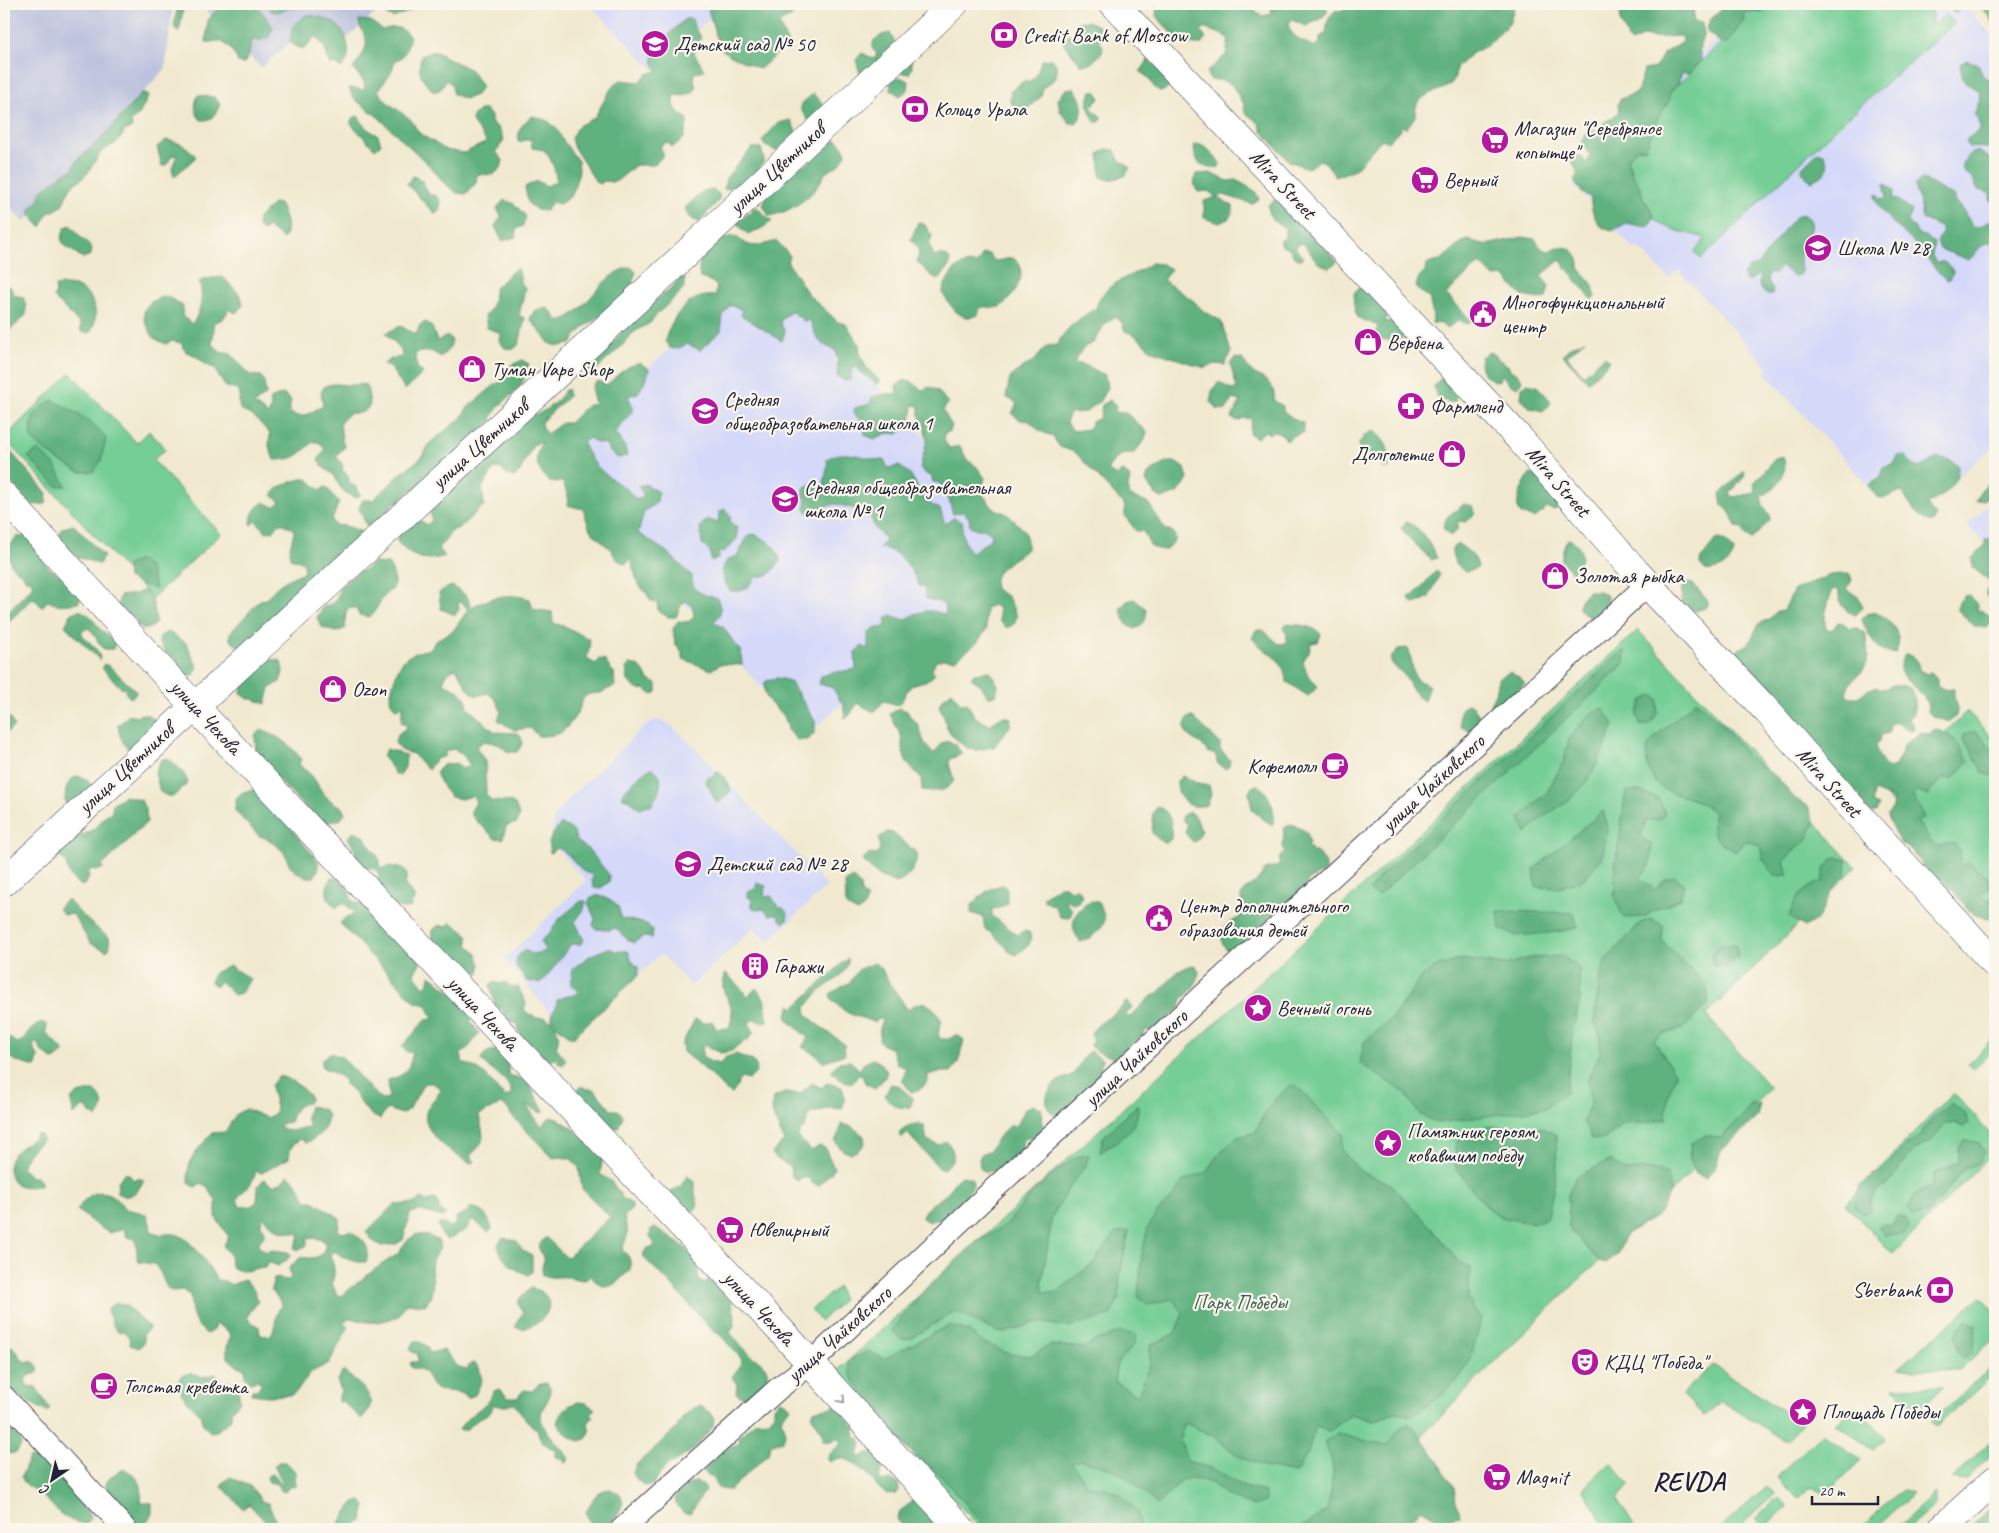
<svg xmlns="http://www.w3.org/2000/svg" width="1999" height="1533" font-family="Caveat,sans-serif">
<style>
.built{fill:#d4d8f9}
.industrial{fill:#bdc3de}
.green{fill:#74ce95;stroke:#4b7868}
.forest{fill:#5fb17e;stroke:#406a5c}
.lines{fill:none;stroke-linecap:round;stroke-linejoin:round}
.minor-casing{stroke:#414051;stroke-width:24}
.tertiary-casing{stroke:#414051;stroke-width:29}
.secondary-casing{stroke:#414051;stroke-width:29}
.minor{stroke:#fff;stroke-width:22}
.tertiary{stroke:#fff;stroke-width:28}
.secondary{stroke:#fff;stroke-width:28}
.oneway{stroke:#9c9ca7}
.labels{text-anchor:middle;stroke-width:4.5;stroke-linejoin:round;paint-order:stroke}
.poi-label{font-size:21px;fill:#22223b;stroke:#fbf7ec;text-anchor:start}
.street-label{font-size:21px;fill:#22223b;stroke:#fbf7ec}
.park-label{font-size:21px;fill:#3f5e5a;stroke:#fbf7ec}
.district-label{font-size:26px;font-weight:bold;letter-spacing:1px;fill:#22223b;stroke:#fbf7ec}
</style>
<rect width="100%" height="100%" fill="#fbf7ec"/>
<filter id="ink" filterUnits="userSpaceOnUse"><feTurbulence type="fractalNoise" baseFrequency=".02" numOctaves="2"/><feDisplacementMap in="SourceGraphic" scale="10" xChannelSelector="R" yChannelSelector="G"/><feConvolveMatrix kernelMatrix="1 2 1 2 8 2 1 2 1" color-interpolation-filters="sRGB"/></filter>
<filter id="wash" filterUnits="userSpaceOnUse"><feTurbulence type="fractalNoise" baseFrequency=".0096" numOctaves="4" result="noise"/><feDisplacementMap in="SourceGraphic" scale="20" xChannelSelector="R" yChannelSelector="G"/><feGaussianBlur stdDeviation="1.12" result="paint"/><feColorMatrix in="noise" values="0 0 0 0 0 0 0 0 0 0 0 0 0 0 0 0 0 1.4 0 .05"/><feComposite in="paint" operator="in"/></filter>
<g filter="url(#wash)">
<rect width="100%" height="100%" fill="#f1e9cf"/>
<path class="built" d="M589,4H727L653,69Z
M1751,4H1963L1995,38V445L1938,494L1873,491L1765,373L1769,368L1678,270L1669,279L1638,247L1634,250L1573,183Z
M767,263L1020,543L806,736L549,455Z
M1995,498V555L1967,525Z
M656,720L668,723L696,748L827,886L768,942L754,928L691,986L661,954L572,1038L505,959L586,880L556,848L552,835L554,817L572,795L622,748L642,728Z"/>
<path class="industrial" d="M4,4H173L165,69L24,222L4,202Z
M200,4H385L331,53L307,27L261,68Z"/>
<path class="green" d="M1760,4H1932V27L1946,14L1955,23L1838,126L1701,259L1694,252L1706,238C1695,235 1683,233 1672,229C1640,218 1633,185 1623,157L1659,103Z
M70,373L137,443L149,431L166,449L153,460L221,534L152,598L4,438Z
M1638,630L1856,867L1706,1015L1770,1088L1686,1177L1499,1357L1418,1440L1325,1529H981L836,1372L1231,1009Z
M1967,711L1995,741V917L1883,793Z
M1995,1037V1048L1973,1070L1967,1065Z
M1953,1093L1995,1138V1151L1893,1254L1845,1204Z
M838,1287L843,1300L821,1321L811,1310Z
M1981,1296L1995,1311V1338L1959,1370L1898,1369Z
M1995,1364V1373L1936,1427L1931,1422Z
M1713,1365L1803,1424L1786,1441L1721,1401L1704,1417L1682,1394Z
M1943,1386L1916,1411L1894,1387Z
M1856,1406L1885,1438L1873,1449L1835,1424Z
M1821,1434L1861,1460L1825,1495L1812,1487L1798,1499L1776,1477Z
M1994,1438L1995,1451L1966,1480L1952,1478Z
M1610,1462L1630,1485L1617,1499L1636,1529H1607L1583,1489Z
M1767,1486L1775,1494L1737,1529H1720Z
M1902,1490L1912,1494L1875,1529H1859Z
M1935,1493V1505L1908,1529H1896Z
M1778,1498L1787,1507L1765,1527L1756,1518Z"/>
<path class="forest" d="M178,4H184L180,27L178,32L174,26Z
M222,4H256L273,27L269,37L261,40H252L248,58L243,64L238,62C236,55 226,41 218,41C213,41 211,43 206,42L208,20Z
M267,4H308V6C301,8 298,7 291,8C284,9 280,14 271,11Z
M387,4H409L415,8C408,13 400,14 393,18L387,15Z
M712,4H793L792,16L779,23L788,44L760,69L731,56L720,48L708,10Z
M1157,4H1257L1255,11L1263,16L1271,14L1272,11L1269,5L1265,4H1283L1287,6L1290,4H1324L1328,11L1321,19L1306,26L1292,20L1288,24C1291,38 1303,41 1314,47L1320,43V37L1326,33C1327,25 1328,14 1337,10L1340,11L1352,4H1515L1510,22L1488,45L1471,54L1456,68C1456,96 1430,85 1417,104C1415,108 1416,111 1415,116C1413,120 1409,125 1406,129L1403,126L1388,142L1382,139L1355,169L1336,177L1326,163L1320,160L1308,168L1289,161L1262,131L1259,123L1245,113L1244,104L1231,84L1220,80H1211L1208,77L1207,72L1226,55L1229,39C1218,31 1214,33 1203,28L1201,32L1206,38L1202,44H1182L1156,16Z
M1624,4H1691L1694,8L1693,21L1702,23L1704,34C1700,42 1698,51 1702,60L1689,73H1682L1678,84L1670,92V99L1658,118L1645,149L1637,148L1627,159L1632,174L1640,187L1643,198L1654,214L1650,226L1645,227L1626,223C1623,225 1619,228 1615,229C1599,235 1589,209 1591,197L1583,194L1574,181L1578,173L1570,158L1574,154L1581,156L1586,163L1591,156L1581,144L1584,136L1590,131H1599L1603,123L1613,117L1619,111L1618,104L1620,99L1637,93L1644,70L1655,68L1664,53L1683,41L1682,36C1671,36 1653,39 1644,36L1632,42L1628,39C1627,31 1618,24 1620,16C1620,11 1623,9 1624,4Z
M1727,4H1764L1766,7L1763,11L1745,13C1744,25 1733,33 1727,44L1720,42L1706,31L1710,20Z
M1947,4H1962L1956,14L1947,8Z
M1977,4H1995V27L1989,16Z
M307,15C328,17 346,24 348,48C349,58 348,62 340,68L337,64H330L324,46L315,36L306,48H298L290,42C292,26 293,23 307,15Z
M685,19H692L694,27L701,37L694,53L704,70L693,74L696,89C689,95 684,97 675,95C671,108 678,113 688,119L684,138L673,147L666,142L660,146L664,155L654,165H636L617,181L612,182L604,181L601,184L596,182L573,146L571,138L578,126L594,118L611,89L620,80L639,82L647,74L657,71C656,68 653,63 653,60C652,48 677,27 685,19Z
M359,20L371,21L382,30C395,26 400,26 410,36C407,47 406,57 395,61L391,73L378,91L386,101L411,120L419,133L446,150L464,153L487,142L472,122L473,116L479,110H486L491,116V122L498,128L504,140L496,152L503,160L501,168L493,175L477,174L476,183L466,194L457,193L444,183L432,168L378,117L353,98L349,88L365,90L364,82L353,68C359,61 368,49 366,39C364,32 359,28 359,20Z
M1088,21L1099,27L1103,37L1099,41L1103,46L1102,53L1090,64H1081L1063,43L1069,34L1078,35V22Z
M890,33L897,46L911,57L912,67L909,74L897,72L894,79L900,77L909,81L908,90L900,96L891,90L890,83L860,74L856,60L862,53L874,59L877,54L872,48L874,40L882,35Z
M434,51L471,70L482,87L476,95L465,99L453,94L452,84L446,80L441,89L434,92C422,80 416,71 422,55Z
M1052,59C1063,70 1055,82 1043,87L1041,97L1024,111L1018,110L1010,102L1011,91L1024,81C1038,82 1037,70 1042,60Z
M1149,59L1172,83L1167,89L1161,92L1154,87L1149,78L1140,72Z
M1967,60L1979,65L1982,75L1995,84V120L1990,128L1992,140L1989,148L1969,147L1966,144L1967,139L1981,129L1979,121L1974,114L1980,100L1979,91C1964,82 1962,82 1960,64Z
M1074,88C1082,99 1087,112 1076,123H1070L1060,111L1058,99L1066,89Z
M1091,91H1096L1100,98L1091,107L1101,117L1100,122H1095C1089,108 1085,107 1091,91Z
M143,92L149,95L139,115L131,121L132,128L124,131C118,149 106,143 98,157C93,163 91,170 85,176C81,180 76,182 73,185C62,196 69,207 48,213L41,227L30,215V209L39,201L41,191L63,174L72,170L79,158L99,141Z
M813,94L828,108L810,123L801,110V104Z
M198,95L214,97L220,104L217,111L210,120H201C194,112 194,105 198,95Z
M358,116L367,129L378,135L381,144L375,149L350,123L353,118Z
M533,116L548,121L557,129L562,139L578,161L579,171L572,195L560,204L552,202L546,211L537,210L528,203L525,187L537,181L547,186L556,181C556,169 551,159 544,150L532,148L531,139L518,142C518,129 522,123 533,116Z
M791,120L797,134L776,151L765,146L762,141L778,123Z
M831,138L840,142L846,153C842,164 835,168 825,173C816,195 792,212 769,216L763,205L767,194C784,187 788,165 808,164L813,155V150L823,141Z
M166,140C179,142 188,146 196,157L174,177L172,169L177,155L172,156L166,165L162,166L157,147Z
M1195,144L1205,146L1220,163L1219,167C1203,172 1191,159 1195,144Z
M752,148H761L764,160C756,178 742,187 724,189L726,178Z
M1106,149L1115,150L1119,160L1126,164L1130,168L1125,176L1110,180L1101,177L1099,154Z
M1977,151L1995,161V204L1990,199V193L1978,190L1972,179L1963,171L1962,163L1970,154Z
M1817,152L1824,154C1832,169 1826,176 1811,181L1803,174L1802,167Z
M1210,173L1228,181L1236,180L1245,185L1255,191L1259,199L1252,204L1224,195L1217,197L1233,206V212L1228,219L1220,223L1204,218V201L1216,197L1208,191L1198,192C1193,186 1194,181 1196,174Z
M413,176L422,180L429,194L437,196L441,202L439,211L435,214L407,184Z
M1920,180C1932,181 1942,192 1954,196V201L1962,209L1973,226L1980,227L1988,221L1995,220V244C1982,239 1978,252 1969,260L1940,249L1937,242L1943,231L1938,226L1922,219C1920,214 1922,211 1921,206C1919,198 1915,194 1915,185Z
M1886,183L1894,191L1892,199L1898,200L1912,211L1908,221L1911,226L1914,227L1918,235L1925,236L1934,243L1932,256L1936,262H1944L1952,268L1953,272L1949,279L1946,280C1934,268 1926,256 1915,244C1905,233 1875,210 1875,196L1877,194L1881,198L1885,199L1887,196L1884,184Z
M714,190L719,194V200L699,222L692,219L686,213V207L703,191Z
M1284,199L1337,262L1329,268L1318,263L1303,243L1296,245V249L1303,256L1301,260L1294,257L1290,249L1282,246L1280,240L1285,239V227C1273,224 1269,217 1268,205L1275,200Z
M504,200L513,203L526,216L523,226L516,229V237L502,241L495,226L501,217L497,208Z
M274,203L279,204C285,215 290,228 283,239L268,227L263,231L258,227V218Z
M756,207C763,211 765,217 772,221C765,227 757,231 748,234L736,223Z
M1803,214C1822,224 1804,240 1801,253C1799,259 1801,268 1801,274L1794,277L1781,266L1775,274H1769L1767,279L1773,289L1772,295H1767L1760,289L1759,283L1761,277L1759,275L1747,281L1744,279L1743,274L1749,268L1758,264L1791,221L1798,215Z
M918,222L925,225L932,236L929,245L935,257L941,254L949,258L951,263L940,279H935L917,262C920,252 919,247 911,240Z
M70,225C75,229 75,231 79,235C83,240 87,241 92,248L91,255L83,258L65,246L61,239L65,228Z
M735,236C752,250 756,246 777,241L790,256L787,261L808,294L838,322L846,324L859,344L860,354L866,367L879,380L877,385L855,367L851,373V379L845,381L837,376L838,361L835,350C817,343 816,338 810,320L805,322L792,311L785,316L780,322L785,332L782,341L741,315L742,310L730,305L723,315L721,331L700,350L687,344L677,349L670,348L665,341C671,318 688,293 715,296L717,287L712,282L700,278C695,254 712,239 735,236Z
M1523,237L1535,239L1542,249L1549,251C1564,241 1580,250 1579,268L1593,285L1595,297L1592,300L1560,260L1541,276L1549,286L1546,298C1542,299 1527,298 1523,296C1517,293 1510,281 1503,276L1494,277L1480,263L1446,294L1471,320L1469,324L1458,321L1446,329L1442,324L1432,323C1435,314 1430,309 1430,300C1426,294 1421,293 1416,288C1417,280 1419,276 1425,271L1427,264L1441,260L1462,242L1469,240L1486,245Z
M982,254H989L995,261L1013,258L1020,264C1020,267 1021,272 1021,276C1020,285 1008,304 999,307C991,309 988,305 980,308L978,315C960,323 952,307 942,293C948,276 956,260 976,264L980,260Z
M1151,263L1162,264L1171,269L1163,280L1194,301L1201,309L1221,321L1231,352L1225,365L1214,364L1205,368L1153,351C1141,343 1141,336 1125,331L1122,322L1114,317L1105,324L1093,343L1084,347L1074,363L1085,365L1105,375L1107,387L1100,401L1086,412L1070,413L1066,423L1074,431L1088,429L1092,422L1100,418L1102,405L1110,400L1116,405L1115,412L1126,413L1147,432L1144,441L1132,455C1121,450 1115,461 1108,468L1111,473L1118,476L1120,472L1124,471L1130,478L1128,487L1129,495L1149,504L1165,529L1173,532L1176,539L1166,550C1149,549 1150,545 1143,531H1136L1125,516V506L1075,452L1060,447L1052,436L1040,431L1029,421L1020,420L1012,414L1017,403L1006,397L1010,378L1026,365L1035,360L1047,346L1057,345C1065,328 1080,318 1096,308C1103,281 1133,278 1151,263Z
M631,267L636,272L628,295L613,304L601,316L584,327L576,336L571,344L559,346L550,344L530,319L534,311L546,307L552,312L558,321C580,318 596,286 613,275C618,271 625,268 631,267Z
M516,268L520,275V283L525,287C524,298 521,305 519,316L525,318L519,344L514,349L505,348L499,341L500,333L487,328L485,316C493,307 494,302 494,289Z
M223,277L241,296L243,305L236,313L229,309L223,319L213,323L214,330L212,343L221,353H230L250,375L261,376L264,381L266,395L254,404L268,415L271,408L270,399L283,394L291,400L289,412C304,422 310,411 323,406L321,392L325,386C335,383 336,384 346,385C353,386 359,383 367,385L370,405C365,413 359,414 350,413L340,423L342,440L345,447L336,456L343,465L342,469L349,478V483C356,486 358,488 360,495L356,498C345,495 338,486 335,476L324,468L318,460L325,450L319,442H313C298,456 295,460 274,460L269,446L270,434C265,428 260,423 255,418C241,408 237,415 240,393L234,388L226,387L219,377L215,368C203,366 200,355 186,352L181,343L173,341L166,344C162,342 157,340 154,338C152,335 150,331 148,327C138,310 148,300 166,296L183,306L182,315L192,324C201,314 204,293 199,282L204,279Z
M680,278H685L684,287L677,296L657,314L650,323L634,332L619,349L591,374L585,372L584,367L594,357L614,342L625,328L658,298L669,291Z
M4,286H10L14,295L23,297L26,305V315L6,334L4,333Z
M55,286C62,285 73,284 79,288C96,296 100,318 90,333L81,332L80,324L53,297L56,293Z
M1363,286L1387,315L1385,322L1394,320L1405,334L1400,340L1391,341L1377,338L1375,334L1378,326L1358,318C1353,308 1349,289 1363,286Z
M426,322L432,327L437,341L447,336L452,340L450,348L441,357L431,351L415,353L417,367L423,373L405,390L390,367L384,364L391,359L402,357L401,350L386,333L401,326L416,335L420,325Z
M1585,340L1567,356L1583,375L1605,356L1610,361L1588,382L1563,355L1570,347Z
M1490,352C1497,356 1501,363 1509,366L1510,370L1519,375L1522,380L1520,385L1516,387L1509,384L1502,374L1500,380L1494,381C1484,375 1478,370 1481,357Z
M1235,358L1242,359C1246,364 1250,371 1255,374C1267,380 1276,386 1274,401L1283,406V411L1297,421L1303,422V433L1292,436L1287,441L1282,434L1273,432L1269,434L1265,431L1257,438L1249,433L1252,419L1243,418L1239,421L1231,418L1241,401L1232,399L1226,410L1217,409L1210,402L1212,391L1219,382L1232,390L1237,388L1230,364Z
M522,360L529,364C526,372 523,384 518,389C507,400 495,406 490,422L424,490H410L399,503H392L390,511L383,513L381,524L377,528L366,525L359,508L363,500H373L384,490L400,474L421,458L430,443L461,418L468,407L496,384L504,380L506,368Z
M640,363L649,369L647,378L638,393L628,396L634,409L615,433L625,447L627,456L618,458L609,451L606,444L597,443L589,438L583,443C588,457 599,471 612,479C621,486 629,489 635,499H639L644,495L638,486L646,484L658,492L657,502L644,512L638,533L667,552L692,576C691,592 704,595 717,598C721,608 723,615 713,622L723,627L741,652L742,665L721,664L711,670L683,659C683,652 680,648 675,644L673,629L678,621L688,622L694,617L693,608L686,601L681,605L676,617H668L658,611L657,602L651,601L647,594L638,584L631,560L625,564L616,559L612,551L590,530L583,509L567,505L568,497L563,482H549C536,468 533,458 542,442L533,445L520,471L514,477L507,475L500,468L494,469L482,488L484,505L459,528L452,530L445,541L438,548L445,556C425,563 409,557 397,541L398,535L418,519L427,525L432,520L430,511L434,498L478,466L490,447L527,415L538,414L547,409L559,399L565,390H568V397L541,422L542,428L547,434L562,423H569L586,406L595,404C593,395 588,386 598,381L607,385C618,375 625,366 640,363Z
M1441,378L1452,380L1457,388L1455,402H1447L1437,397L1434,386Z
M903,381H911L922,390L930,387L938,391L948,403L943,411L952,426L949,432L944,433V440L949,448L960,446L967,460L976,466L985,478L981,492L993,508L1007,514L1024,530L1027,540V549C1013,563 991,566 995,589L1008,597L1017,616L1014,624L1007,628L999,621V609L993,605L986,608V630L977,643L955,660L943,659L936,661L932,669L935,674C926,684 922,680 913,685C905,690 905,699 898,705L884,701L874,712L857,703L850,715L845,718L843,703L840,701L833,688L819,684L821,676C836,671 842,672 856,669L855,652L862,646L868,649V634L874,628H882L887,623L885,619L891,615L905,620C919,611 929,607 945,615L946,609L942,603L925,598V587L919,586C912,568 899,548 878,548L883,545L885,539L874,527L872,520L866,512L836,504L821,507L817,513L810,514L805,510L806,501L803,493L805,487L815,482L824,486C824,476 829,469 827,459C845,447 865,460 884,460L888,468L899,466C919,478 914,488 926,501C929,504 936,507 940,509L945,524L953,518L963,522C961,534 964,543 971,553L988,541L992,536L986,529H977L970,526L969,518L963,512L953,514L949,500L941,491L940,483L933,482L931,475H927L920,468L927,440L924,424L919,415V406L913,405L911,422L898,434L888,433L874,439L865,435L864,424L853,413L855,408L870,404L872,397L885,394H897L896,386Z
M1527,384L1537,386L1551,401L1548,407L1543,411L1530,408L1521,398L1522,387Z
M53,400L90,421L106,438L101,461L93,472H80L58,460L32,440C30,417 33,412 53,400Z
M1374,431C1388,443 1390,450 1389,469L1383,467V461L1377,458L1368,460L1361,454L1358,445L1365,435Z
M4,444L47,493L46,504L31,505L4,475Z
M38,450L54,464L66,486H56L28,457Z
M1898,456H1906L1910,462L1919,468L1938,457L1950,460L1958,466C1959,484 1941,499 1926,504L1936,516L1933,522C1917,520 1910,504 1902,492C1894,492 1884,502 1876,496C1874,494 1871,488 1868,486L1873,481L1880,479L1884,468L1895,462Z
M1783,457C1790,473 1775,491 1761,496L1763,505L1770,515V520L1752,539L1747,537L1742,528L1736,527C1732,517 1731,511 1722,505L1720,494L1745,470L1744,477L1730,493L1733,497L1756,493L1754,483L1775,459Z
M1166,462H1175L1185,468L1188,479L1179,492L1162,499L1153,492L1146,481L1148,474Z
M1530,474L1542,477L1559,502V508L1554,510L1547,508L1535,518C1532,517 1526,516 1523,515C1510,508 1524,482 1530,474Z
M1995,476V493L1984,500L1975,501L1981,490Z
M306,478L320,490L326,487L339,502L332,520L335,525L346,526L360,531L366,543L241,649L230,640V633L260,600L267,599C275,585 289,578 304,572V563L290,558C288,549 293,540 294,530L284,524H278L273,531L266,532L256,521L251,525C251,514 254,508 264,502L274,507L280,502L272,495C280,484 293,481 306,478Z
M1464,504L1473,506L1475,514L1466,522L1458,521L1457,530L1450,536L1443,528L1447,517Z
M725,509L731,516L730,522L737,528V539L724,552H718L719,558L711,561L710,552L702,544L700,527L707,519L718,523L719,512Z
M1407,522C1420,527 1431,545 1437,558L1431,560L1405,534L1401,527Z
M74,525L104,556L99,564L77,557L58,539L62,528Z
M754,534C767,540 779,547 780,562L769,575L755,577C750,588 743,593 730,591L723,579L721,570L728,559L737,556L748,536Z
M28,536L48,567L63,577L82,595L78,603C67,604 58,607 48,601L42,607L33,598L4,626V615L32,587V581L25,579L22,573C9,569 9,558 8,547L17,537Z
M1995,538V597H1987L1986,593L1991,582L1972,567V558L1985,545V540Z
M1568,539C1585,544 1584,561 1573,573L1561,560L1564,546Z
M1716,539C1725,539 1729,544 1734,551C1733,564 1717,572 1705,570L1700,564L1701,558C1708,552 1710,546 1716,539Z
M1458,544C1467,550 1478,557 1478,568L1465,572C1457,565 1451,559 1452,548Z
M140,560L149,567L156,589L139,584L128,578L127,565Z
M374,563L388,564C394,571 395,580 393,589C381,594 379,608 370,617L359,615L356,608H348C344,615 346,621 345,629L335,632L322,627L317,618L323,607C334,603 338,601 339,588L358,572L365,570Z
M1436,571L1440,574L1429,597L1416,604L1411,602L1409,597L1414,595Z
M1841,574H1850L1852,580L1847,589L1858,597L1863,606L1856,615C1843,611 1838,603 1839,590L1833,589C1829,602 1822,616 1826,629L1832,630L1838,622L1843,623L1850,629L1857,628L1866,634C1866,643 1869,654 1867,662C1864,675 1847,680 1846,694L1850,697H1858L1867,690L1877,687L1884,689L1894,685H1902L1911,689L1915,701L1913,714L1908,719L1913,724L1914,729L1907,730L1895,721L1891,724L1888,733L1881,735L1880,741L1876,745C1876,754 1881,762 1888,768L1895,766L1901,755L1903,745L1921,732L1929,734L1935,729C1956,735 1958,746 1969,761L1952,779L1944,778L1930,791L1929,796L1915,791L1913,796C1916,804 1922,810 1924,818L1917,821L1929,839L1937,847L1947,843L1955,844L1961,852V864L1964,866L1968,862L1988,877L1990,888L1984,892L1982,896L1989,901L1995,899V944V923L1990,918C1969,916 1971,911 1958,897C1953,890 1946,885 1941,879H1933L1911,849L1901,844L1895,834L1887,814L1891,810L1894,799L1874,791L1873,803L1879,806L1876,812L1870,813L1860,799L1858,792H1853L1733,662V655L1739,649L1748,645L1759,624L1772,617L1777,611L1784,610L1794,590L1830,575Z
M1687,583L1693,584L1707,600V607L1696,611L1688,608L1681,600L1682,587Z
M452,586L467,596L471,607C494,597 504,592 530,599L533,609L552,612L553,623C561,624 580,634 589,639L590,646L587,657L590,661L596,664L599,659L605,660L610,669L614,672L615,686L600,693L589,694L583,698C582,708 568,730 558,734C552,736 544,736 538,736L530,728L514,730L498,720L501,711L496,700L488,693L476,696L469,690L456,668L447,673L443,683C456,688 467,693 468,708L495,732L518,733C524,741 523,744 517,752H508L498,744L484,741L476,747L485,761L486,794L491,801L510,802L515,805L519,815L517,823L506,826L503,839L494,838C487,829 476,823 470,813L476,802L473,796L461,799L451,797L444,789L436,773L443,765L456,763L462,769L470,765L463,755L454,749L445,751V756L436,759L428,770L413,754L402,751L395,743L397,735L408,726L401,722L403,705L397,709C393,706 391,704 390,699C390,691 398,664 405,659C412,653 421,651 430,649L436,640L453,631L468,610L462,602L458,603L459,609L455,615L441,609L439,593L444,589Z
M145,590L152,598L156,622L152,627L144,630L138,625L135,618L117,608L120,596L135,594Z
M1588,591H1599L1607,596C1609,607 1603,612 1596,619L1585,615L1579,608L1580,600Z
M1970,595L1977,605V610L1983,611L1990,617V625L1987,628L1974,627L1958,610C1957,603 1960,601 1964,596Z
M1134,599L1146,609C1147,619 1145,624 1135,629L1127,625L1120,609L1127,601Z
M79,610C93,616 92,619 100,629C105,634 110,636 115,643L113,649H104C96,641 96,634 88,628L81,632C86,643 100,646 100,660L65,626L71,614Z
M1876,612C1890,620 1906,636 1895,653C1880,657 1866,633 1862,619L1866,614Z
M1286,624C1299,625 1312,625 1321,634L1318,642L1311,643L1309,652L1303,661L1307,673L1318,687L1308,696L1287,682C1282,653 1268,657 1252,638L1256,630H1263L1279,644L1286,643L1287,634L1283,629Z
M168,632L186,643L197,666L194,675L187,677L178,669L177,659L165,653L159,642L160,636Z
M1408,648C1412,656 1412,674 1417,680C1420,682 1426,683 1429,685L1424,701C1414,695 1411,687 1406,678C1401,669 1395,671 1390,659L1398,649Z
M1624,651L1625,662L1613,675L1378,896L1369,891L1378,878L1613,659Z
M1906,654C1914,657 1919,661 1919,670L1927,674L1931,672L1937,678V685L1943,689H1954V697L1958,707L1956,715L1949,722L1932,716L1928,712C1932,688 1883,679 1906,654Z
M270,659L281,661L283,672L280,682L270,688L266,704L253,699H248L241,693C241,677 258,668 270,659Z
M104,664L109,666L136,691L135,695L130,698L125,692L126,687L121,688L102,668Z
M630,664C641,665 644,671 648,680L657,684V692L652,695L645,689L638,690L628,681L626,668Z
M990,671L998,685L996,694L988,697L981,685L971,678L973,674Z
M1510,672L1519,677L1525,684L1494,715L1490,712C1489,696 1500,693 1498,678Z
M777,678L790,681L815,721V732L808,740H797L788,730C788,709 760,707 765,682L771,679Z
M952,691L960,703H967L975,717L989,725L1004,716L1011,718L1010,726L994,747C988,747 982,750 975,750C966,750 952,737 948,729C944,721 945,714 939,707L942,699Z
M1653,695L1658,699L1657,713L1650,725H1640L1637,714L1642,701Z
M1696,701L1722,724L1749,758L1778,778L1794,798L1808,806L1815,823L1807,840L1793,851L1784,861L1788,875L1775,876L1763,859L1760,845L1746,841L1736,852C1716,839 1709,838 1714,812L1697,801L1665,790L1654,781L1647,764V748L1657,735Z
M1467,704L1473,706L1481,719L1476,730L1471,732L1461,727C1459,717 1457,711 1467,704Z
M899,708L907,711L911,718L918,724L924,742L934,754L942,743L949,741L956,745L962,754L950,759L949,764L954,780C946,794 935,791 922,790L921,778L906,762L902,750V738L890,714Z
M1603,708L1614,725C1602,753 1595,777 1571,798C1554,812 1541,815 1526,834L1520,818L1547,792L1564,761L1569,738L1590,714Z
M141,714L148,715L157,721L161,736L138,757C126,748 119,740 118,725L129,715L137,717Z
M4,715L10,718L14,726L4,736Z
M1193,717L1220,743V749L1230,760L1229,766L1226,769L1217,763L1216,755C1214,754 1211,754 1208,752C1205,750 1203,745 1200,743C1188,737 1180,731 1188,718Z
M262,730C281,739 288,741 301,759L299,764C303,769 310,773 313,777C322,792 326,800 342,807L345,814L340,820H333L326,824L317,820L256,756L255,735Z
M1975,731C1994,746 1995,754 1995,777L1983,773L1970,748L1963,741L1964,735Z
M387,749L406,755L405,767L400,776L394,773L392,768L382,756Z
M167,758C177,765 184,771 188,783L174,796H167L160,792L155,773L161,760Z
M652,768C668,777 658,792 652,805L644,806L640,810L630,800L623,798L622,793L642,773Z
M718,771L727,780L731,791L718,804C712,797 712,790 706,783L707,778L714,776Z
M78,776L87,780L92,786L75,807L65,803C65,791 66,780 78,776Z
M1182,776L1201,785H1209L1211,795L1207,805C1188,810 1177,800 1177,781Z
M1257,785C1269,790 1278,815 1272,826L1252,810L1249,792L1252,787Z
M256,790L277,817L288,823L297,836L318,861V870L314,877C304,879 293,871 288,862C287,860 286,855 285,854C280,847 267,837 259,836L235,811C235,794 240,791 256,790Z
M1626,791H1639L1659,799L1665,814L1658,820L1646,821L1641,836L1652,846L1650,865L1640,878L1655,890L1664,880L1675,876L1684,884L1680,899L1652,911L1645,917L1624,918L1615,899L1614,874Z
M125,796L141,800L146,811L147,822L102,866L104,868L97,871L92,869L88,873L89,878L83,886C72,881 67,874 66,862L57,854L55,849L61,841C72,839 90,834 98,825C105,818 100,817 112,812L113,803Z
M1157,807C1172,811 1172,825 1171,839L1167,843H1163L1152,833L1153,813Z
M1603,811L1608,831L1602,857L1585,878L1560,888L1536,887L1534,869Z
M1187,813H1192L1197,819L1201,832L1197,840L1193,842L1185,833L1187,825L1183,821L1182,816Z
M561,824C571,830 574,827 576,840L589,850L610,876L609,882L601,888H594L592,881L593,875C576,872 573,852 556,848L550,853C546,841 553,833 561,824Z
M1292,824L1307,832L1309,842L1307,848H1311V852H1316C1323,858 1327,862 1326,871L1309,880L1304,887L1277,914H1270L1263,929L1231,951L1226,949L1222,943L1221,933L1227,924L1239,918L1242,910L1241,897L1243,891L1255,883L1266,869L1279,866L1280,856L1285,852L1283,847L1284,828Z
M357,832L365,837C369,848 383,857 380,867L383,869L387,866L403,868L407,875L405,885L415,897L410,908C393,912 383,894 372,883L380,877L375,869L358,866L354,859L355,851L348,837L352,833Z
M887,832L893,833L918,854C916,867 909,879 896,883L877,875L862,860L868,854L876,855L880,850L879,838Z
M1834,858L1847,859L1846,874L1834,886L1818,919L1804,927L1789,916C1797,895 1803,888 1824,881V869Z
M331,878H338L349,890L351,900L358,903L365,902L375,911L370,919L375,924H382L421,961L414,974L424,987L429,982L430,975L470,1007L471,1022L479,1033L469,1047L461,1054L463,1063C490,1071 488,1083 506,1097L512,1094C508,1076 492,1073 481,1060C484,1052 488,1051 497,1050L508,1064V1074C514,1078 520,1076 526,1082C532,1086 538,1102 544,1110L543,1113C536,1112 532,1106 526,1105L541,1126L550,1117C571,1121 588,1143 603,1157L600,1174L612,1182L623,1199L632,1204V1209L624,1217L628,1233L622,1250C630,1256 631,1261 630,1270C614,1285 607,1296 590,1275L585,1280C578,1280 575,1278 568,1277C559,1276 552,1279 543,1275L542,1268L544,1260L538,1246L546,1237L567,1258L610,1217L582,1189L579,1168L571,1159L561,1157L553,1158L512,1116L508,1109L501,1104L479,1115C483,1138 488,1139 470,1156L475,1162L469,1163C454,1154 416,1130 428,1108C431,1101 438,1096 442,1089L432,1083H424L410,1108L402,1114L387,1109L380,1119C362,1114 359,1093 345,1084L343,1078L322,1067V1059L330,1053L342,1057L372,1091L383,1100L389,1097L388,1080C406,1075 408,1071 413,1053L407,1052L402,1047L425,1020L433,1019L427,1005L415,1002L340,923L345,918L350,917L354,912L344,903L337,908C326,902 324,888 331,878Z
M853,878L860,885L861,893L866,897C867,904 864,908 858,912L846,906L845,882Z
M757,883L766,886L764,894L766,897L771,896L779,907L783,908L788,913L787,920L783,923L776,914L769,915L764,909L757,910L752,907V899L748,897V892L755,889Z
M1003,885L1007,889V904L999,908L992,909V916L1018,935L1024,931L1029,932C1035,944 1025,948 1016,955L1008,951L1007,947C999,943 994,932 985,930L983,917L971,913L972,905C981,895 990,887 1003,885Z
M1060,886H1066L1070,890L1076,888L1080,891L1082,896L1078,902L1073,904L1066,898L1067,904L1072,909L1071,915L1068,918L1060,917L1054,905L1045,902L1043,897Z
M598,895C610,900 621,903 620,918L647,924L653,930L652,938L643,937L633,943L627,939L615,928L609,930L596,929L593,925L595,919L588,903L590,899Z
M67,899C77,911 97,930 109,937L110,947L107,951L90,943L73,914L64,915L58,909Z
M581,901H586L584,909L575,922C579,928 580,934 584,940L581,944H571L546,978L539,983L527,981L516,966L517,957L525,950L532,954L546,951L540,942L552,930L559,919Z
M1091,901L1098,902C1106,918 1108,922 1095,934C1090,939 1087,940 1080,942C1067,924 1074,911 1091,901Z
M1498,911L1574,913L1578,928L1557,932L1516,936L1500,929Z
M1651,919L1663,925L1662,941L1706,984L1709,1004L1682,1029L1664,1034L1654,1040L1676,1075L1668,1095L1666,1119L1647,1123L1623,1124L1603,1140L1592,1139L1583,1121L1591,1102L1587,1082L1600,1053V1035L1594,1020L1600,978L1606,960L1640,923Z
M451,922L468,935V945C479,953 485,967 475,979H468L461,975L457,960L435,949L426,942L432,939L433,930L439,925L446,927Z
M1736,944L1738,957L1727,968L1713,966L1711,955L1717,946Z
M609,948L615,951H628L632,961L638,967V976L572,1038L554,1024C559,1033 560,1037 556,1047L566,1060L563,1065L558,1063V1058L550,1061H543L519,1032L518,1024L509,1021L501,1008H496L490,985L494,982L501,984L505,982L512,988L518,987L526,1003L524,1009L527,1013L537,1018L545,1017L552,1022V1012L556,1008L557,1000L564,997L574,995L578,991L571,985L572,969L591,955Z
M1562,956L1579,968L1580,1001L1573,1029L1566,1093L1545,1108L1437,1123L1419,1114L1406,1094L1360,1063L1364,1042L1392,1018L1422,976L1439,966L1463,959L1504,965L1530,958Z
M848,958C849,974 830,982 820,991C814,996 810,1002 806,1007L807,1014L817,1024L844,1044L845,1054L823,1062L818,1056L802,1047L808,1038L788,1020L787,1014L791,1005L794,1008Z
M875,963L882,969L885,976L908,1010L914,1005L924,1002L934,1009L942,1021L938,1033L940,1039H949L957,1034L964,1040L958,1063L951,1072H938L928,1075V1082L918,1091L911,1092L902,1080L906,1068L897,1064L892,1049L883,1045L879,1040L880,1028L883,1020L879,1019L875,1023C867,1019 857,1017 848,1013C842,1010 839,1004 832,1001L830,994L850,982L859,969Z
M1191,965L1196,966L1199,972L1196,983L1189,993L1182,999L1179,1009L1151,1031L1145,1030L1142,1037L1135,1041L1131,1051L1117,1060C1109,1055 1096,1053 1090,1046L1093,1040L1091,1033C1100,1020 1117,1015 1126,1002H1129L1132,1007L1125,1016L1130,1017L1149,998L1159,992L1177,972Z
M230,966L250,979L241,993L234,995L220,981L216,986L210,981L215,972Z
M726,973L748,996L756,988L764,998L768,1021L761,1022L753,1019L749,1024L754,1032L748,1040L738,1045L732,1051L721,1053L703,1044L702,1057L711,1062L720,1064L726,1057L736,1054L753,1061L757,1067L755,1074L748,1080L742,1078L738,1082L737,1087L732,1094L725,1090L710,1074L683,1052L682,1044L695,1019L704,1023L712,1021L716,1029L729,1028C731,1021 733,1015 731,1008C727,991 718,993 726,973Z
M41,1022L47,1025L46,1032C51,1040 59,1044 64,1052L54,1060L42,1052L37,1042L33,1046L38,1057L36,1067L17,1062L4,1053V1037L7,1036L17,1043L22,1041L29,1031Z
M1090,1051L1102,1059C1100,1086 1076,1101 1057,1117C1043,1108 1043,1093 1057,1082C1062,1078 1069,1078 1074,1073C1081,1065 1081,1057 1090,1051Z
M873,1059L882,1064L887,1072L884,1079L875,1088L865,1083L862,1075L857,1076L851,1084L839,1079L831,1071L839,1062L850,1061L860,1070L863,1064Z
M278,1076C292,1078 303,1088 311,1098L308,1103C296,1104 294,1111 290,1122L283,1123L279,1126C294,1136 295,1127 310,1127L306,1118L309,1106L323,1109L328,1115C327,1131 319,1136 306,1143L301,1139C292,1144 290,1148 289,1158L262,1173L256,1171C252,1188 245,1187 237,1199L240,1207L252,1206L257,1201L258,1186L264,1179L272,1185L281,1183L288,1175C298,1183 302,1190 306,1201H313L340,1218L338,1229L341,1233L351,1231C363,1241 372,1245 366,1262C353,1263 345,1258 334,1251L330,1255C334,1265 336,1272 332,1283L337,1295L341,1296C359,1282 376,1267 395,1256C400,1253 403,1246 407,1241C410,1238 414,1236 417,1234L429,1236L439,1241L440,1248L432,1260L431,1270L433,1281L431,1297L425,1305L406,1303L399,1316C390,1319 377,1324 368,1322C361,1322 355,1318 348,1318L345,1323L348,1328L329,1363L310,1373L299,1389L292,1395L267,1396L251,1394L252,1390H257L262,1384L257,1380L250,1382L245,1377V1369L237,1366L227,1357V1345L231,1336L226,1329L215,1324L213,1331L207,1334C191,1321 192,1314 190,1295L183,1290L171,1291C163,1286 164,1274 154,1264L139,1262C135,1254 138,1247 135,1239L127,1237L123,1228L110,1233L96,1225L77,1210C92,1186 110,1187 125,1209C145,1214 149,1209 151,1232C159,1237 165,1233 174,1234C190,1235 209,1267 217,1280L225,1281L231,1285L244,1280C252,1285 256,1292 258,1302L247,1316L249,1321L259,1326L260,1336L271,1335C277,1325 274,1315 281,1306L280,1301L271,1289L274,1278L289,1280L291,1277L289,1268L301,1257C315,1260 324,1257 326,1242L320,1239L307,1238V1245L298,1251L294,1248L300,1234L279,1231L262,1217L261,1225L264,1228V1236L259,1242V1247L267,1252L271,1250L288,1252L290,1256L285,1262L278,1266L268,1262L265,1267C251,1268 243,1276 231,1266L230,1255L223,1246L229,1237L216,1218V1200L210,1193L208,1187L201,1183L195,1187L189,1184C184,1161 198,1149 212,1133L225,1132L236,1114L246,1109L267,1118L274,1114L276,1108L271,1086Z
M812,1083L821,1088L827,1083L842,1087L845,1098L842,1109L831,1108L809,1114L805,1127L800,1132L798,1137L812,1151L819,1146L825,1148L834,1168C830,1176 823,1179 819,1186L812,1183L809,1178H801L798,1181L791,1176V1167L777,1159L772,1153L784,1141C778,1124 769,1117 773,1098L784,1093L800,1094Z
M891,1084L899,1086L913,1099L910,1107C897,1109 893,1105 885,1096Z
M1295,1084L1343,1134L1341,1150L1361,1172L1389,1183L1429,1225L1456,1258L1470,1269L1468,1300L1481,1318C1470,1373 1459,1387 1411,1416L1396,1412L1374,1421L1351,1414L1330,1431L1315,1427L1308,1453L1296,1473L1265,1467L1239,1457L1215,1437L1185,1423L1180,1438L1187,1461L1213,1469L1244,1487L1265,1492V1502L1253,1506L1227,1496L1213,1484L1201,1480L1183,1479L1158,1505L1130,1480L1112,1469L1081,1460L1072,1463L1088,1486L1105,1488L1121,1495L1138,1512L1140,1529H987L943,1478L907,1447L864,1395L851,1376L848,1360L869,1351L884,1359L949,1325L968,1331L984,1343L1009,1354L1031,1356L1050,1345L1084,1348L1097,1340L1121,1332L1136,1335L1135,1343L1117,1364L1114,1381L1138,1396L1150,1363V1346L1175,1333L1183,1313L1172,1299L1149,1305L1138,1297L1142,1253L1148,1227L1158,1211L1172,1198L1183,1181L1205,1173L1217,1156L1237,1137L1255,1133C1264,1112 1274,1095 1295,1084Z
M582,1086L587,1089H594L611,1110H618L623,1116L618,1128L609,1129L579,1098L576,1091Z
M91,1091H95C105,1100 105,1108 96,1118L84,1106L74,1115L71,1103L72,1098L78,1094Z
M1760,1103L1757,1117L1721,1151L1715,1168L1706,1178L1696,1174L1689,1159L1691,1143L1706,1135L1721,1138L1744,1114L1750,1104Z
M1951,1103C1961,1109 1966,1112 1969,1123L1963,1127L1955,1123L1945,1124L1931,1141L1914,1150L1887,1185L1878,1191L1870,1202L1871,1210L1862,1213L1854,1206L1860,1185L1884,1168L1903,1148L1921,1136C1925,1121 1940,1114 1951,1103Z
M1138,1104C1140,1129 1118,1140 1100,1153L1103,1137Z
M1033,1105L1041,1108C1044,1117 1041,1123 1044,1132L1040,1138C1029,1135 1021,1138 1023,1150L1000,1172L989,1171L985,1173L980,1168L979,1159L982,1153L989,1151L999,1136L1011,1125L1017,1126L1025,1109Z
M918,1123L924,1126L927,1140L938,1145L946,1141C957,1152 955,1163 941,1170L907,1133L901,1138L899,1134L901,1130Z
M841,1124L851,1126L864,1136L865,1144C853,1157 844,1156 835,1141L840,1131Z
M1491,1126L1541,1128L1556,1134L1557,1167L1548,1217L1534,1224L1501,1217L1487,1207L1456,1169L1455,1145L1464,1133Z
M37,1134L41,1135L43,1140L30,1151L21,1167L31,1177H37L41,1182V1186C31,1187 17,1189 12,1179C0,1152 24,1150 37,1134Z
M1965,1140L1979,1143L1985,1152L1978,1164L1965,1167L1942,1198L1933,1203L1931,1211L1923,1216H1912L1908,1209C1913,1196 1917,1190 1931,1187L1934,1174L1959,1162V1149Z
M1089,1154L1086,1166L1070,1186L1052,1217L1042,1282L1043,1292L1056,1293L1093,1263L1116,1233L1129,1231L1120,1273L1119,1298L1110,1316L1068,1327L1037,1322L1006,1333L997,1332L955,1311L911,1338L901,1339L892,1330L925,1289L976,1242L1006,1225L1038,1186L1074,1158Z
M1611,1160L1624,1171L1653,1169L1668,1174L1671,1191L1657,1216L1626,1234L1618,1254L1606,1263L1599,1261L1569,1228L1568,1195L1576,1177Z
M124,1173L129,1174L133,1180L137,1178L144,1180C138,1192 130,1201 117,1193L118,1182Z
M687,1176L695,1181V1194L698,1205L695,1210L686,1213L668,1194L681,1186Z
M962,1176L972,1178L973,1186C960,1203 946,1229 922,1218C924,1207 936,1202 944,1196C952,1190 950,1183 962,1176Z
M422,1198L426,1201L433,1199L437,1200L439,1208L446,1215L442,1217L418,1210L410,1214L403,1240L396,1244L381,1246L373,1241L366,1232L394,1205L415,1203L419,1199Z
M469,1208C483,1207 488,1217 492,1229L488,1232L472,1219L467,1229L447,1240L442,1235L438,1225L441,1223L452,1227L457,1221L456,1217L467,1212Z
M1897,1216L1905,1218L1909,1226L1903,1234H1884L1878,1228L1884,1224L1892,1225Z
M655,1228C676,1242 701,1251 698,1280L705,1284L710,1278H716L730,1294L735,1316L734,1326L730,1333L753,1358C766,1359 772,1377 764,1387H758L748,1397H742L736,1393L737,1385L732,1377L740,1366L741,1358L720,1335L712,1330L669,1282L644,1258L643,1254L647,1248H652L655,1244L650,1237L651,1229Z
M502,1238L517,1241L521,1249L532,1256V1272L529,1275C514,1270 500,1260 498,1244Z
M531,1288C546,1291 555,1302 544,1317C540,1323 530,1326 523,1329L515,1327L523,1312L518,1304L520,1298Z
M116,1303L126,1305L150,1328L143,1334L144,1342L139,1348L130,1345L129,1337L124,1331L118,1332C110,1323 112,1320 107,1311L109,1307Z
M1967,1320L1976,1325L1972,1353L1964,1357L1958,1351L1956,1334Z
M4,1340L15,1349L24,1362H34L39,1368L37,1373L28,1376L25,1380L27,1386L36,1387L50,1409L46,1412L11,1391L4,1378Z
M414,1342H420L428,1347L429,1353L443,1350C453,1357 453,1369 467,1369L470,1364L475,1363L479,1367L482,1381L475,1395L468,1398C460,1389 448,1393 438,1390C428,1386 430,1373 420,1369C418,1369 415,1369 412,1368L410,1365L411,1362H418V1354L412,1352L410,1348Z
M343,1371C347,1373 351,1377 355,1381C371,1393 377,1404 361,1419L342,1401L339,1403V1396L341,1391L337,1380Z
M191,1373L203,1377L216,1374L220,1378L219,1384L229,1381L238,1388L240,1401L231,1411V1419L217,1431L210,1432L202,1423V1416C192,1404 178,1398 179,1380L183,1375Z
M546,1383L550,1387C551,1403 541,1405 541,1416C541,1429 562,1447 569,1459L567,1462L564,1463V1459L556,1457V1450C544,1445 540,1441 537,1429C526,1423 521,1412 513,1403L506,1406L492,1405V1410C484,1417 472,1422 466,1430H459C467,1413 486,1410 494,1391L500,1389L508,1398H517L524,1390L532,1391L538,1385Z
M780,1400L787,1403L791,1408L783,1414L781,1420C786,1428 787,1431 782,1441L770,1445L768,1454L730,1490C713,1490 718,1483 710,1476C708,1474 705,1473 703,1471L728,1444L734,1446L740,1443L739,1437L755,1421L769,1420L774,1414V1407Z
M579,1402L586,1403L595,1409L590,1413L593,1417L588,1423L590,1432L586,1439L580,1441L570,1437L557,1424C559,1412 568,1404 579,1402Z
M835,1405L856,1428L854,1436L856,1439L860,1438L862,1444L858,1455L862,1457L867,1453H872L881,1458L882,1468L879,1478L882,1482L890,1480L898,1483L899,1490L895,1495L886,1494L877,1486L865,1470H861C853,1461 841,1454 830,1462L826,1458L842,1442L837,1439L827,1442L823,1440V1433L811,1415L814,1410L829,1408Z
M701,1406L714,1416L713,1426L694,1449L677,1461L668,1464L652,1485L645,1486L637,1480L633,1473L637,1464L676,1429L683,1417L693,1408Z
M1404,1424L1413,1426L1438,1461L1454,1488L1459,1516L1440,1520L1421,1509L1404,1529H1299L1327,1510C1333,1480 1338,1470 1324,1442L1337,1433L1357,1439L1387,1445Z
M4,1427L20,1437L21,1445L17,1452L10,1454L4,1450Z
M29,1458L53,1460L58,1466C56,1470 53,1473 56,1477C59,1483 68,1484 72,1489C76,1494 88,1513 91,1519L86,1524C61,1521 58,1509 41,1495C34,1489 25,1486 21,1477Z
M278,1462H286L296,1472L294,1478L296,1486L289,1487L285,1492L280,1490L277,1484L269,1482L267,1477L270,1474L275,1475L283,1485L284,1484L274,1466Z
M125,1469C140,1479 143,1483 141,1502L152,1503V1515L142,1527C117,1527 125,1514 114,1500C113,1497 110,1497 108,1494C100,1482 115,1472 125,1469Z
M230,1477L250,1486L263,1502L268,1503L276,1521L284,1529H272L249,1504L243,1509L221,1485Z
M696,1482L702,1484L705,1491L690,1513H684L676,1505L675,1496L690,1483Z
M610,1489L620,1494L623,1503C618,1516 612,1528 596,1527L589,1521L586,1512C594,1499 594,1491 610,1489Z
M915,1498L944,1529H901V1524L897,1519L898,1514Z
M362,1501L366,1506L362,1521L349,1529H339L338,1525L354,1502Z
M1995,1504V1527L1992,1529H1970Z"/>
</g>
<g filter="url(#ink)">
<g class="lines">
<defs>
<path id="minor" d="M4,1397L125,1529
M622,1529L780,1387L810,1364L995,1188L1648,584"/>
<path id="tertiary" d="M4,496L194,706L782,1332L961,1529
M4,882L543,387L954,4"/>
<path id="secondary" d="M1114,4L1519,438L1636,572L1768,712L1844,799L1995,964
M1941,1529L1995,1480"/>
</defs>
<use href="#minor" class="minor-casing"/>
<use href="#tertiary" class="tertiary-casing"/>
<use href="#secondary" class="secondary-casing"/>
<use href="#minor" class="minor"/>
<use href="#tertiary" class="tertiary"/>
<use href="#secondary" class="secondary"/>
</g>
<defs><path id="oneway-chevron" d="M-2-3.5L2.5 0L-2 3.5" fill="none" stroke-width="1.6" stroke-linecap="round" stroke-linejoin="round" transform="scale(1.25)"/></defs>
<use class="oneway" href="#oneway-chevron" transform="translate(842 1400) rotate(48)"/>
</g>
<defs>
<symbol id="bank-disc" viewBox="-11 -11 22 22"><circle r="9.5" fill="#b5179e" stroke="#fbf7ec"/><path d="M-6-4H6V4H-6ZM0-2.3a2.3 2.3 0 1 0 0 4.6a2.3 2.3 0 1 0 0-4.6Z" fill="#fff"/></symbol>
<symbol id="school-disc" viewBox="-11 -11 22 22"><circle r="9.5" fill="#b5179e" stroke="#fbf7ec"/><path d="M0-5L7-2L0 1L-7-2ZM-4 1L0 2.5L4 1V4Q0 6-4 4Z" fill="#fff"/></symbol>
<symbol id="supermarket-disc" viewBox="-11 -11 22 22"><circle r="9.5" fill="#b5179e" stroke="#fbf7ec"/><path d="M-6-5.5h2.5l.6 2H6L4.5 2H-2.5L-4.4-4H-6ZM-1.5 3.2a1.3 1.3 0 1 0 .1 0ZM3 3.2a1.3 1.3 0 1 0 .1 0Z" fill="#fff"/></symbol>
<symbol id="civic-disc" viewBox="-11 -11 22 22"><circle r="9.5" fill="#b5179e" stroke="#fbf7ec"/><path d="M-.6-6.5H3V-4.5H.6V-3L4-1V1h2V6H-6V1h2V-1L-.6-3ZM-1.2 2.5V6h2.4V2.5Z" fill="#fff"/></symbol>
<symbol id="shop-disc" viewBox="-11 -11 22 22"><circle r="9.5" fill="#b5179e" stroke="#fbf7ec"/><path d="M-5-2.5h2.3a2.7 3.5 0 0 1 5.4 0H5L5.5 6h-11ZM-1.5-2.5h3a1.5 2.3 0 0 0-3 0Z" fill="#fff"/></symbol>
<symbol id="pharmacy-disc" viewBox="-11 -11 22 22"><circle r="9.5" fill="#b5179e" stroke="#fbf7ec"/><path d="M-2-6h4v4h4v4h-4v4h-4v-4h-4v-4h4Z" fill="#fff"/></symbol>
<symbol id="cafe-disc" viewBox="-11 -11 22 22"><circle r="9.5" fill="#b5179e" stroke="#fbf7ec"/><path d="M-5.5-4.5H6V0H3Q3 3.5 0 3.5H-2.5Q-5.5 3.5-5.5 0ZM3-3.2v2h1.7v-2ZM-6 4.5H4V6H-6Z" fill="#fff"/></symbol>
<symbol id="building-disc" viewBox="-11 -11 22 22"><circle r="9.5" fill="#b5179e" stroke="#fbf7ec"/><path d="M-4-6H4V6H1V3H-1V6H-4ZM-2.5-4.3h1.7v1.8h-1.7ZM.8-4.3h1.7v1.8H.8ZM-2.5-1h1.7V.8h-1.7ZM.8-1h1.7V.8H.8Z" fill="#fff"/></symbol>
<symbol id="sight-disc" viewBox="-11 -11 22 22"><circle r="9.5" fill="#b5179e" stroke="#fbf7ec"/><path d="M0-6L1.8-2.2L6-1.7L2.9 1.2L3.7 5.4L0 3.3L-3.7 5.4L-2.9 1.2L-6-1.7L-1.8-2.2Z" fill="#fff"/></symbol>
<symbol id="theatre-disc" viewBox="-11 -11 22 22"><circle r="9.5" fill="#b5179e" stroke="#fbf7ec"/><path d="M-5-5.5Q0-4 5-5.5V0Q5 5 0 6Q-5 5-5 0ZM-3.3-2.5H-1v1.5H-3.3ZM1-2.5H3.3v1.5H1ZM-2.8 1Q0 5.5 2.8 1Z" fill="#fff"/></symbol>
</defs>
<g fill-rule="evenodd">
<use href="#bank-disc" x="988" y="19" width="32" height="32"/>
<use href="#school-disc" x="639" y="28" width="32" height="32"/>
<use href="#bank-disc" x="899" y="93" width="32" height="32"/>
<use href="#supermarket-disc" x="1479" y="124" width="32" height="32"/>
<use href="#supermarket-disc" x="1409" y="164" width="32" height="32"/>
<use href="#school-disc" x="1802" y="232" width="32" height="32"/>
<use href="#civic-disc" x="1467" y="298" width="32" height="32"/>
<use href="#shop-disc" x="1352" y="326" width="32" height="32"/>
<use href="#shop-disc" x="456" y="353" width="32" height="32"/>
<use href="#pharmacy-disc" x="1395" y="390" width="32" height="32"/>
<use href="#school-disc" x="689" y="395" width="32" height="32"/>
<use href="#shop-disc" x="1436" y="438" width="32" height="32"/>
<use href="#school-disc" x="769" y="483" width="32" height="32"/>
<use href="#shop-disc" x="1539" y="560" width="32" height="32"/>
<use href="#shop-disc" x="317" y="673" width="32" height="32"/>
<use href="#cafe-disc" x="1319" y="750" width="32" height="32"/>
<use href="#school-disc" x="672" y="848" width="32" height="32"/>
<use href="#civic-disc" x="1143" y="902" width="32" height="32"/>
<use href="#building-disc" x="739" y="950" width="32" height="32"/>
<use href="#sight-disc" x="1242" y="992" width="32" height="32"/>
<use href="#sight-disc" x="1372" y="1127" width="32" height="32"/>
<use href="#supermarket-disc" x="714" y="1214" width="32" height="32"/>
<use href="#bank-disc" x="1924" y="1274" width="32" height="32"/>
<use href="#theatre-disc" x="1569" y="1346" width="32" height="32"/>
<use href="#cafe-disc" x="88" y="1370" width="32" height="32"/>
<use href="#sight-disc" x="1787" y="1396" width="32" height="32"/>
<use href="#supermarket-disc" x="1481" y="1461" width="32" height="32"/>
</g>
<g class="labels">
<g class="poi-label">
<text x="1023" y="42">Credit Bank of Moscow</text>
<text x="674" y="51">Детский сад № 50</text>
<text x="934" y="116">Кольцо Урала</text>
<text x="1514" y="135">Магазин "Серебряное<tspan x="1514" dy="24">копытце"</tspan></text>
<text x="1444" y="187">Верный</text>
<text x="1837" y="255">Школа № 28</text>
<text x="1502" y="309">Многофункциональный<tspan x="1502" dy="24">центр</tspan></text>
<text x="1387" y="349">Вербена</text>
<text x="491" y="376">Туман Vape Shop</text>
<text x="724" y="406">Средняя<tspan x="724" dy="24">общеобразовательная школа 1</tspan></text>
<text x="1430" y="413">Фармленд</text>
<text x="1433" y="461" text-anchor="end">Долголетие</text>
<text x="804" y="494">Средняя общеобразовательная<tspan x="804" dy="24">школа № 1</tspan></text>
<text x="1574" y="583">Золотая рыбка</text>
<text x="352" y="696">Ozon</text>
<text x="1316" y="773" text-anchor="end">Кофемолл</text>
<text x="707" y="871">Детский сад № 28</text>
<text x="1178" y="913">Центр дополнительного<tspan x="1178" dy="24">образования детей</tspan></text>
<text x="774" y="973">Гаражи</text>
<text x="1277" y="1015">Вечный огонь</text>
<text x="1407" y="1138">Памятник героям,<tspan x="1407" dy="24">ковавшим победу</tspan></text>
<text x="749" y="1237">Ювелирный</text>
<text x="1921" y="1297" text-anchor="end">Sberbank</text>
<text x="1604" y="1369">КДЦ "Победа"</text>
<text x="123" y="1393">Толстая креветка</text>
<text x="1822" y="1419">Площадь Победы</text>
<text x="1516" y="1484">Magnit</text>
</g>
<g class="street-label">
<text transform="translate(777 168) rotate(-43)" y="7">улица Цветников</text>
<text transform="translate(1283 184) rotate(47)" y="7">Mira Street</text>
<text transform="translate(480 444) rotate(-42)" y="7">улица Цветников</text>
<text transform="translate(1558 481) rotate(49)" y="7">Mira Street</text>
<text transform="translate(206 717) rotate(47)" y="7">улица Чехова</text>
<text transform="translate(126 768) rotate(-43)" y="7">улица Цветников</text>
<text transform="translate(1829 782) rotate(48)" y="7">Mira Street</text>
<text transform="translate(1433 783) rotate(-43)" y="7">улица Чайковского</text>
<text transform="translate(483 1013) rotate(47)" y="7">улица Чехова</text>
<text transform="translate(1136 1058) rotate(-43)" y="7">улица Чайковского</text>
<text transform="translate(759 1308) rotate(47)" y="7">улица Чехова</text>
<text transform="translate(839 1334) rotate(-42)" y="7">улица Чайковского</text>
</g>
<g class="park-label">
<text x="1240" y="1309">Парк Победы</text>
</g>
<g class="district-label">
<text x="1689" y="1490">REVDA</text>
</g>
</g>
<rect width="1999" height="1533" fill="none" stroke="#fbf7ec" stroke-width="20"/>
<g transform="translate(52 1480) rotate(214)" stroke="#fbf7ec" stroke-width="4" paint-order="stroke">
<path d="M0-4L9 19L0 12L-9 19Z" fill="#22223b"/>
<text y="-8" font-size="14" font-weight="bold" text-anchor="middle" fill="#22223b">С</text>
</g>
<path d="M1812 1496v8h66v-8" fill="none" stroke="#22223b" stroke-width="2.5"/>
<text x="1819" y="1496" font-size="15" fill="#22223b" stroke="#fbf7ec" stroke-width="4" paint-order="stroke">20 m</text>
</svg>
